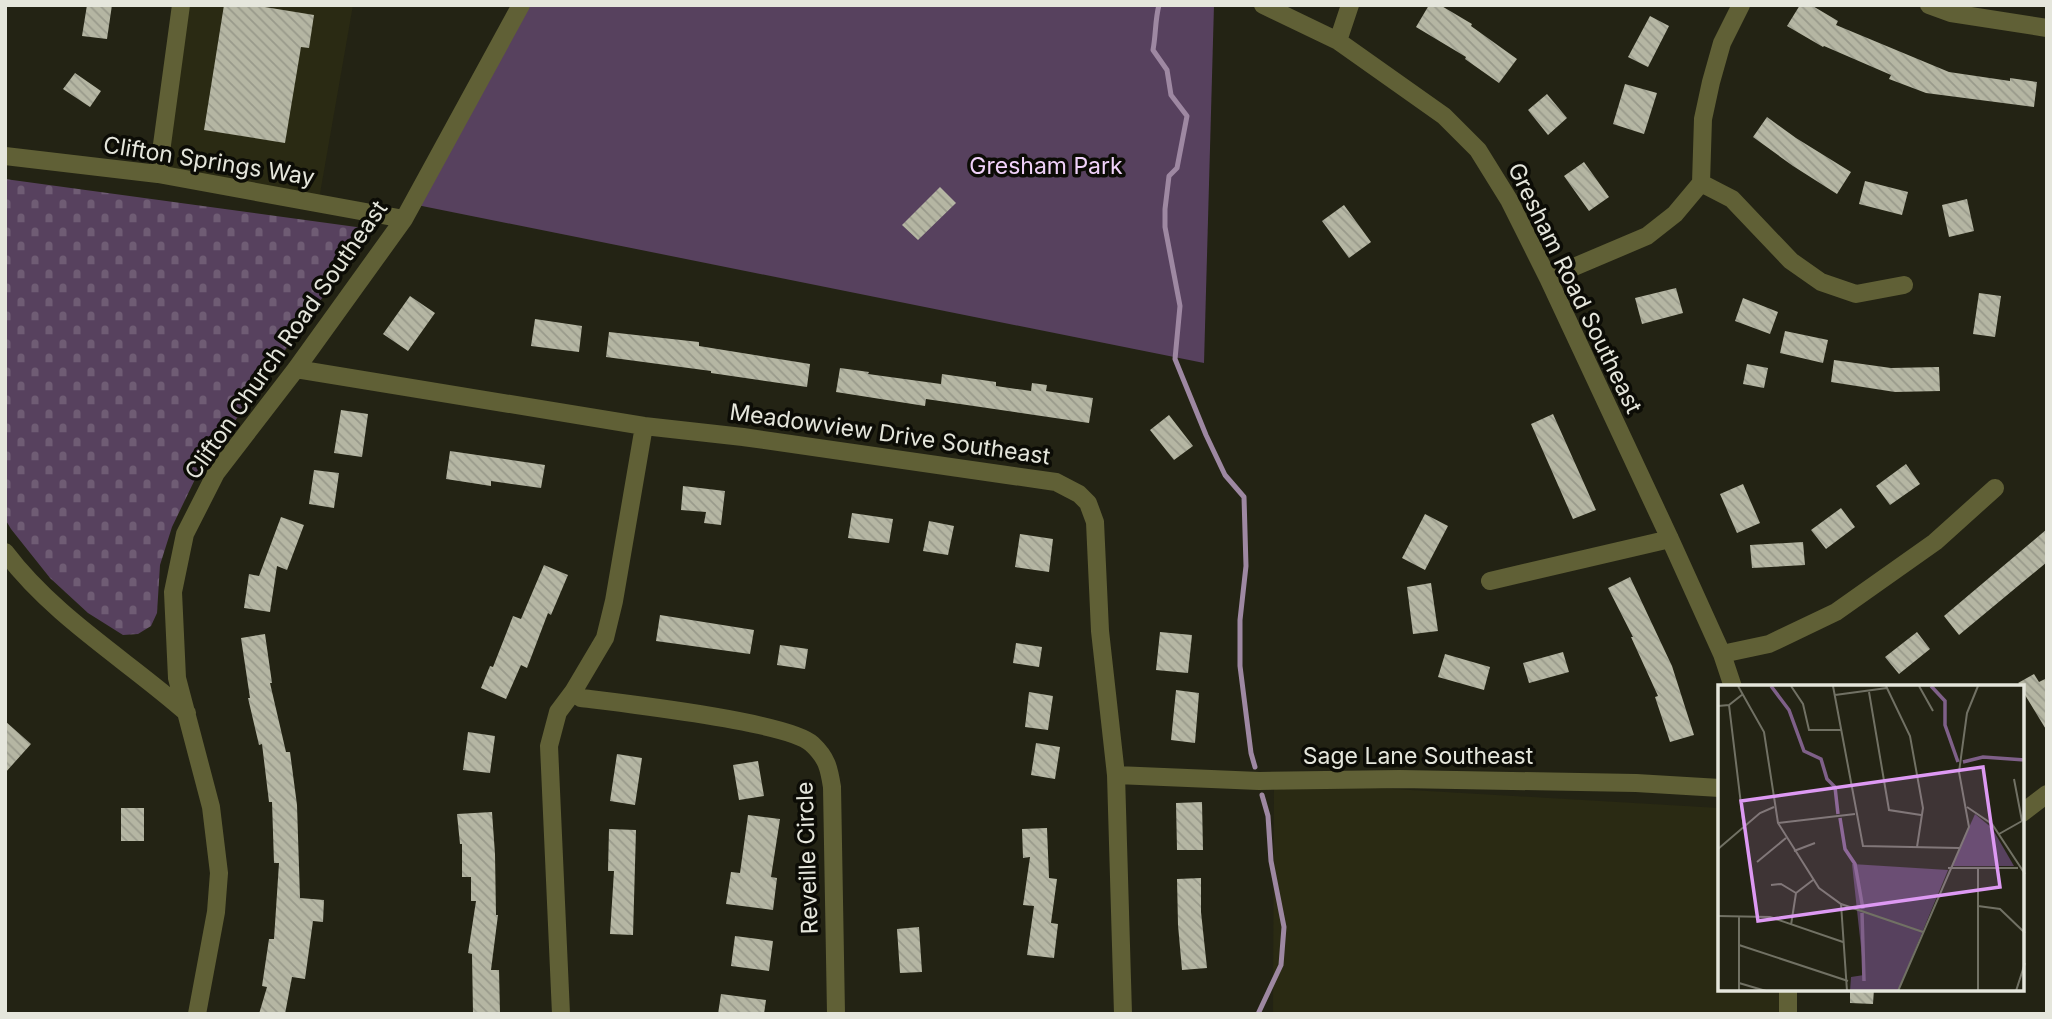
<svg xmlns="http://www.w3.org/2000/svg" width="2052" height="1019" font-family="Inter,sans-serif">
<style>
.built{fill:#2a2a13}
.cemetery{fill:url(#cemetery-stones)}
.park{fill:#57415e}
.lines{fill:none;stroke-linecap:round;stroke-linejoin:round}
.stream{stroke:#9e88a2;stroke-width:5}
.building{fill:url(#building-back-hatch)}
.minor{stroke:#606036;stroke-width:18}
.labels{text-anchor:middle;stroke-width:7;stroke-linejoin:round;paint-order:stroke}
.street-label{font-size:23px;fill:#e5e6dc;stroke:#0c0c06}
.park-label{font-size:23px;fill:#f0d2f9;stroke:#0c0c06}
.inset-river{fill:none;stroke:#7f6089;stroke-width:3.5}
.inset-road{fill:none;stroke:#717164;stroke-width:2}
.view{fill:#dd99f3;fill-opacity:0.15;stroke:#dd99f3;stroke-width:3.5}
.inset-edge{fill:none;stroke:#e5e6dc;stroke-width:3.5}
</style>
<defs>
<pattern id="cemetery-stones" width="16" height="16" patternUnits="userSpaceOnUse" patternTransform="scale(1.75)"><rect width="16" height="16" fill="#57415e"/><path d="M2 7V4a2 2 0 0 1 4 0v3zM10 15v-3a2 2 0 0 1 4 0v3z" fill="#6f5c74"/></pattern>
<pattern id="building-back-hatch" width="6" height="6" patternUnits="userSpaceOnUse" patternTransform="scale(1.75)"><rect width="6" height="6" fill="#b5b6a3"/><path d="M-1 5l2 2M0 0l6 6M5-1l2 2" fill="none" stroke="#999a8b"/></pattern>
</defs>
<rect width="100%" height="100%" fill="#232314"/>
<path class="built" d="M175,5H353L318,205L154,180Z
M1274,782L1719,808L1720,989H1787L1788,1014H1273Z"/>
<path class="cemetery" d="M5,179L371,229L198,473L172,527L160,565L157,613L151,626L138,634L123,635L88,613L50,578L11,529L5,519Z"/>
<path class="park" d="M516,5H1214L1204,363L407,203Z"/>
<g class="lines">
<path class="stream" d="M1159,5C1155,20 1156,34 1153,50L1167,70L1171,95L1187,116L1177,168L1169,176L1165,209V227L1180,306L1175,359L1206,435L1225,475L1244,497L1246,566L1240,620V666L1251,753L1255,767
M1258,1014L1281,965L1284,927L1271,861L1268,816L1262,795"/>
</g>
<path class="building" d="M87,5H112L107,39L82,36Z
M224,5H252L314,15L309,48L301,47L285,143L204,130Z
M1429,5H1440L1472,24L1471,26L1517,59L1499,83L1465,59L1466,57L1416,27Z
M1800,5H1811L1838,21L1836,25L1949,72L2010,81V78L2037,82L2034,107L1926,93L1889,79L1891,75L1824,46L1823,47L1787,26Z
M1650,16L1669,26L1648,67L1628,57Z
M75,73L101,91L90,107L63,89Z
M1625,84L1657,93L1644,134L1613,124Z
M1547,94L1567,118L1548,135L1528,110Z
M1767,117L1796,138L1851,172L1837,194L1793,166L1753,137Z
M1584,162L1609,197L1589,211L1564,176Z
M1865,181L1908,192L1902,215L1859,204Z
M940,187L956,203L918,240L902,225Z
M1967,199L1974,231L1949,237L1942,205Z
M1344,205L1371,242L1349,258L1322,221Z
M1676,288L1683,313L1642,324L1635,298Z
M1979,293L2001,296L1995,337L1973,334Z
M410,296L435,313L408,351L383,334Z
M1743,298L1778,312L1770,334L1735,321Z
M535,319L582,326L579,352L531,346Z
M1785,331L1828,340L1823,363L1780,353Z
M609,332L699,342V346L810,364L807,387L711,373V371L606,357Z
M1834,360L1891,368L1939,367L1940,391L1895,392L1831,382Z
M1747,364L1768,368L1764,388L1743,384Z
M840,368L869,372L868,374L941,384L942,374L996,382V386L1031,391L1032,383L1047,385L1046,391L1093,398L1089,423L926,399L925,406L836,392Z
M341,410L368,414L362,457L334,453Z
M1553,414L1596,510L1573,519L1531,424Z
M1169,415L1193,446L1174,460L1150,430Z
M450,451L545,465L541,488L491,481V486L446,479Z
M1906,464L1920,484L1890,505L1876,486Z
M314,470L339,473L334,508L309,504Z
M1743,484L1760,523L1737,533L1720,494Z
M683,486L725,491L721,525L704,523L706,512L681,510Z
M1841,508L1855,527L1826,549L1811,530Z
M852,513L893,519L889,543L848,538Z
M1425,514L1448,526L1425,570L1402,558Z
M281,517L304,525L287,570L277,566L270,612L244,608L249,574L259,576Z
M929,521L954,526L948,555L923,551Z
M2047,529V562L1959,635L1944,616Z
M1020,534L1053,539L1049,572L1015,567Z
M1803,542L1805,565L1752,568L1750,545Z
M544,565L568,575L551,615L548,613L527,668L521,665L506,699L481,688L490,666L493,667L513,616L521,619Z
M1630,577L1672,666L1694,735L1670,742L1655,697L1658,696L1631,637H1633L1608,588Z
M1431,583L1438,631L1413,634L1407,587Z
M660,615L754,630L750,654L656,641Z
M1160,632L1192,635L1188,673L1156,670Z
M1917,632L1930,649L1899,674L1885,657Z
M265,634L272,683H270L286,752H290L297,805L300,898L324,900L323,922L313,921L305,979L292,977L285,1014H259L267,987L262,986L269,939H274L279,863H274L272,802H269L262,744L259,745L248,698H250L241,638Z
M1016,643L1042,647L1039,667L1013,663Z
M780,645L808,649L805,669L777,665Z
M1563,652L1569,672L1529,683L1523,663Z
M1445,654L1490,667L1484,690L1438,677Z
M2034,674L2039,682L2047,678V731L2022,690V687L2018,683Z
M1176,690L1199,693L1195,743L1171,740Z
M1029,692L1053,696L1048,730L1025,727Z
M5,721L31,744L5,773Z
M468,732L495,736L490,773L463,770Z
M1036,743L1060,747L1055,779L1031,775Z
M617,754L642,758L635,805L610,801Z
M758,761L764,796L739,800L733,765Z
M1202,802L1203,850H1177L1176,803Z
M121,808H144V841H121Z
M492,812L495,854L496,915H498L491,970H499L500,1014H473L472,954L468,953L476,901H471V877H462V844H460L457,814Z
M748,815L780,819L771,877L777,878L773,910L726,904L731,872L740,873Z
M1047,828L1049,878L1057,879L1051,923L1058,924L1054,958L1027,955L1034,906L1023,905L1030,857L1023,858L1022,829Z
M609,829L636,830L633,935L610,934L614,871H608Z
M1201,878V912L1207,968L1182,970L1178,925L1177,879Z
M919,927L922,972L900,973L897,929Z
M735,936L773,941L769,971L731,966Z
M1850,989H1874L1873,1004L1850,1003Z
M721,994L766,1000L764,1014H718Z"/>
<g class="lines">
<path class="minor" d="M1263,5L1338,41L1444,116L1478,150L1509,200L1548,278L1670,539L1722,654L1733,687
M1929,5L1951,13L2047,28
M1338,41L1350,5
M5,156L158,174L404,219
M158,174L181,5
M1701,183L1732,199L1791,261L1821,282L1856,294L1904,285
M1548,278L1647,236L1675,214L1701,183L1703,119L1711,82L1722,43L1741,5
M296,369L644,426L743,437L1056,482L1079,494L1088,503L1095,522L1100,631L1116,775L1123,1014
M5,552C54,617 127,660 187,713
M1490,581L1670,539
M1722,654L1769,644L1836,612L1935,542L1995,488
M573,692L581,698C621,703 789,722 812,744C827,758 829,768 832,787L836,1014
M1116,775L1259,781L1400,779L1636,783L1720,788
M2022,813L2047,794
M197,1014L216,912L219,873L211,807L177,678L173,592L185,534L216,473L296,369L404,219L521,5
M561,1014L549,746L558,712L573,692L605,638L614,601L644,426
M1788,1014V989"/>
</g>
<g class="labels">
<g class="street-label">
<text transform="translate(209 161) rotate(9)" y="8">Clifton Springs Way</text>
<text transform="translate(1575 288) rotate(64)" y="8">Gresham Road Southeast</text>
<text transform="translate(286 340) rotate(-55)" y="8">Clifton Church Road Southeast</text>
<text transform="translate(890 434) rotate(8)" y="8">Meadowview Drive Southeast</text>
<text x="1418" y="764">Sage Lane Southeast</text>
<text transform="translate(807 858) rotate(-92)" y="8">Reveille Circle</text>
</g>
<g class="park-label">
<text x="1046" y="174">Gresham Park</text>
</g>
</g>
<g transform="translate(1718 685)">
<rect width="306" height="306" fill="#232314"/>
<path d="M257,129L274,143L296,181H234Z" fill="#57415e"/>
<path d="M134,179L230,185L180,306H132L133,292L146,290Z" fill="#57415e"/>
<path class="inset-river" d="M53,1L71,25L86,66L103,74L109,94L117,102L120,129M213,1L227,16V40L240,77M245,77L265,72L307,75M122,133L127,164L137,179L145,224M144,228L146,296"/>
<path class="inset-road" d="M20,1L46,47L60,138L101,203L123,219L205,247M73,1L85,19L91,45H123M115,1L145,161L241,163M168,1L192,51L205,123L199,162M201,1L215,26M151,7L171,125L203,130M117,10L169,3M11,20L26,144M0,21L11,20L25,9M296,94L304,136M249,122L274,139L307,189M60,138L137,129M281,149L304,136M0,164L42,128L56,122M76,166L97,158M39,177L68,153M230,183H300M53,200L63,199L78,208M123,219L129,306M260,221L282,224L307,248M0,231L52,232L125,257M73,240L78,208L95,195M21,260L130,296M21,298L48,306M21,306V232M180,306L251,142L241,87L249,28L260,1M260,306V184M298,306L307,278"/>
<path class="view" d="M265,82L282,202L40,236L23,116Z"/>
<rect width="306" height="306" class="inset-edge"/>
</g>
<rect width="2052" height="1019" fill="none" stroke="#e5e6dc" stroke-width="14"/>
</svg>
